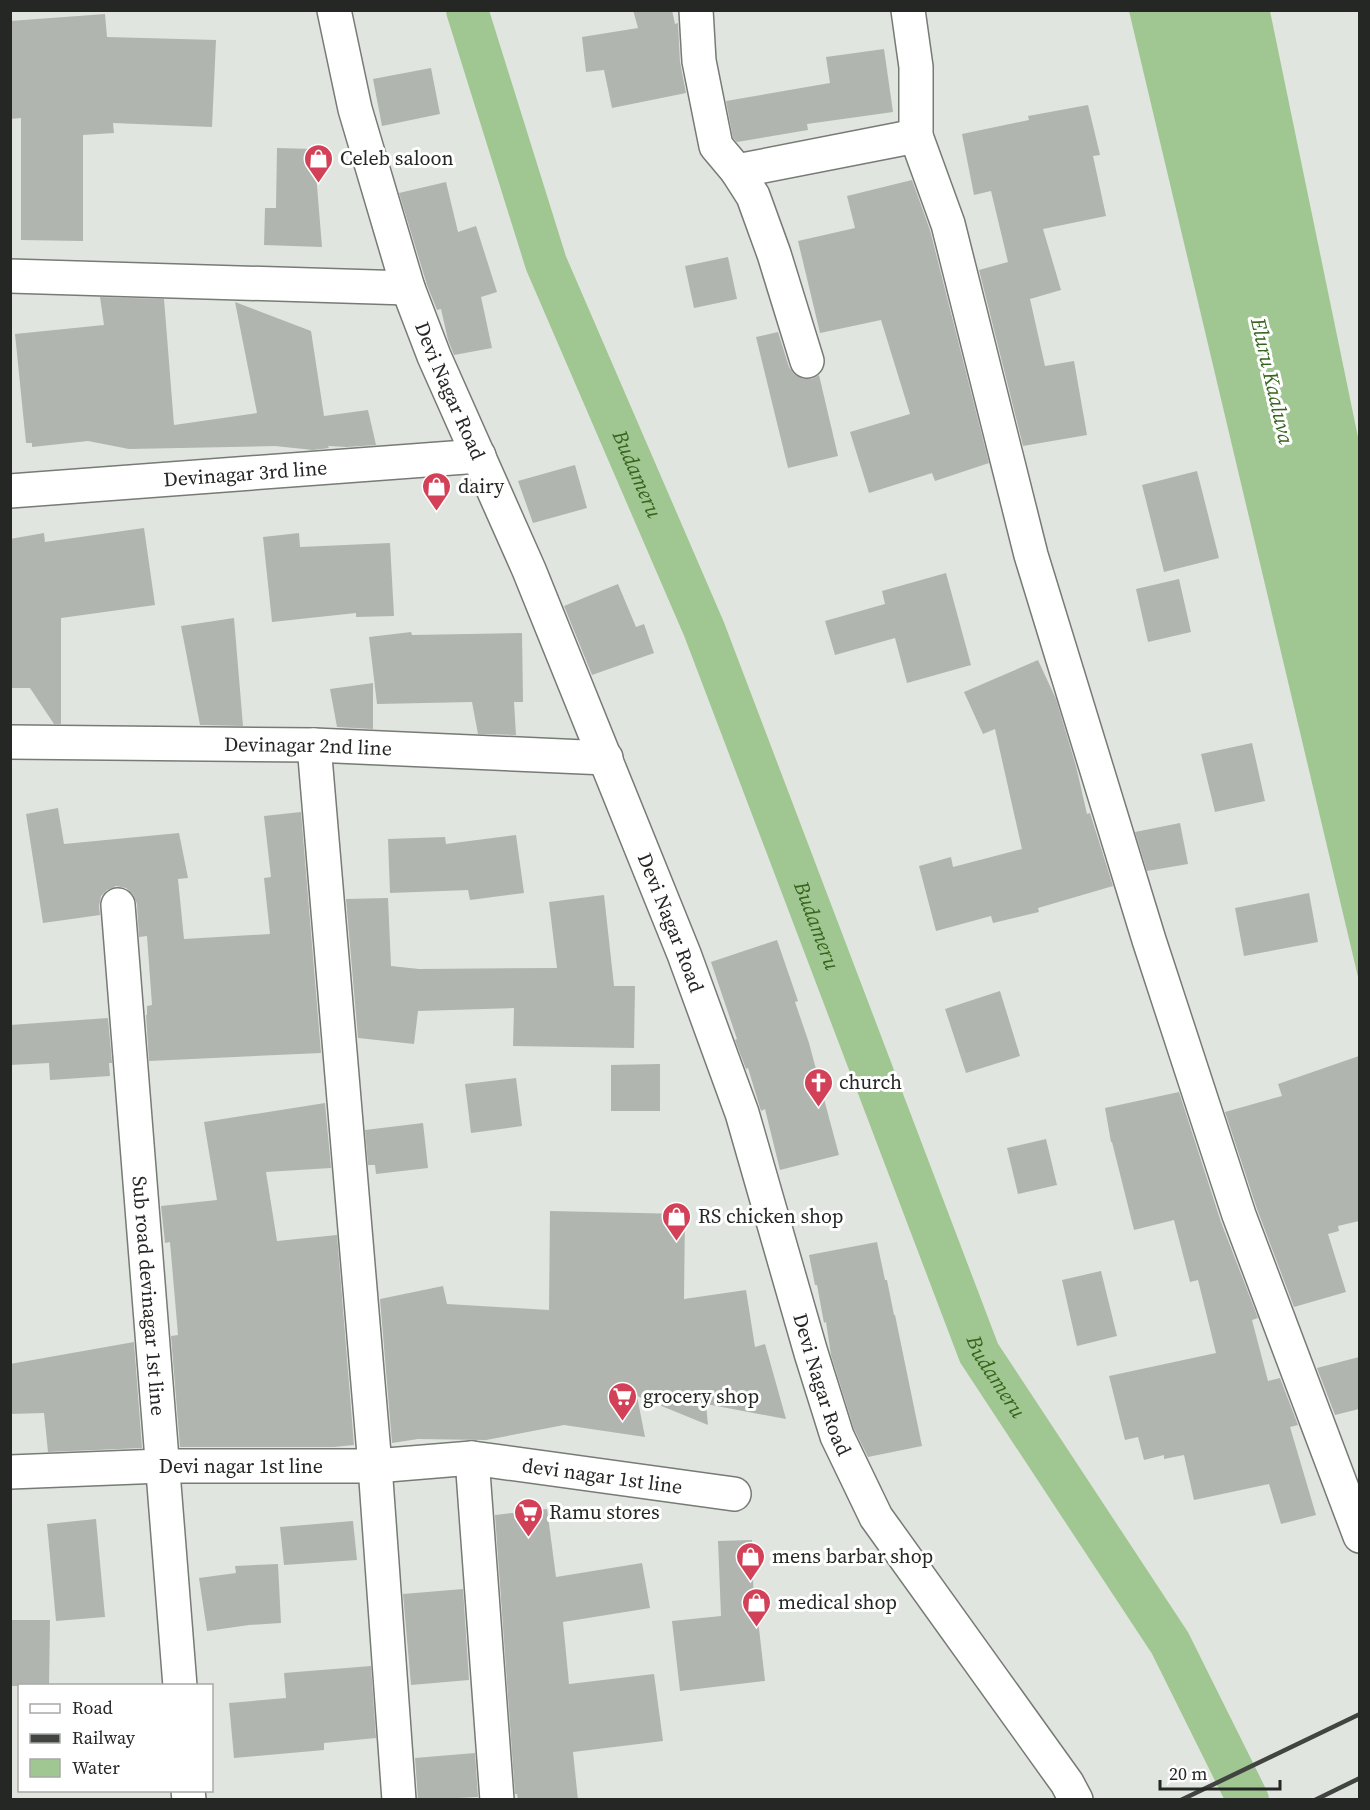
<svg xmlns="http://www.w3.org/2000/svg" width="1370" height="1810" font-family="'Source Serif 4',serif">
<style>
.water{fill:#a0c791}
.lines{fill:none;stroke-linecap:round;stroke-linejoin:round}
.canal{stroke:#a0c791;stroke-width:42}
.building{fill:#b1b5af}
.minor-casing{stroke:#767b75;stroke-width:36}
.minor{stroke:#fff;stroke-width:33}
.rail{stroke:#414440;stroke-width:4.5}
.labels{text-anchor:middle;stroke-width:6;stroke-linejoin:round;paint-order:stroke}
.poi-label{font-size:20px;fill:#252724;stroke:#fff;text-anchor:start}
.street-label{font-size:20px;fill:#252724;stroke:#fff}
.water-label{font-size:21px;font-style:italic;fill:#35651d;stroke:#fff}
</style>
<rect width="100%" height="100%" fill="#e1e5df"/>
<path class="water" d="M1129,11H1270L1359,442V981Z"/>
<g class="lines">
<path class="canal" id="s1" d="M467,10L546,263L704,629L979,1353L1170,1643L1248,1800"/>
</g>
<path class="building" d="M633,10H672L675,24L678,23L680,62L686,93L612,108L604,70L586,72L582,37L638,28Z
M105,14L107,37L216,40L212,127L113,123L114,133L83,135V241L21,240V118L10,119V21Z
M884,49L893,112L807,124L808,130L737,142L733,138L726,101L830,83L826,57Z
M431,68L440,114L382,126L373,79Z
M1088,105L1100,155L1093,156L1106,216L1043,229L1061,290L1030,299L1045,366L1074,361L1087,435L1023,446L979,270L1008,262L991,191L974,195L962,134L1029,120L1028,116Z
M277,148L314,149L322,247L264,245L265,208H276Z
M912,180L930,230L989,463L935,481L932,473L869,493L850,432L910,414L881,320L820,333L798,241L855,228L847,196Z
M446,182L458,232L476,226L497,292L481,297L492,348L454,355L448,340L441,309L437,310L427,285L399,193Z
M728,257L737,299L694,308L685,266Z
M100,297L164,299L174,425L257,413L235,302L311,331L324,416L368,410L376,445L347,447L328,446L329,448L313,450L275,446L129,449L88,441L32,447V443H26L15,334L104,325Z
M778,332L789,367L794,374L803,379H812L819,375L838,456L788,468L756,337Z
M575,465L587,508L533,523L518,481Z
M1197,471L1219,558L1164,572L1142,485Z
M144,528L155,605L61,618V724H54L30,688H10V539L44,533L45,542Z
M299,533L300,547L390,543L394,616L356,617V613L272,622L263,537Z
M946,573L971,665L907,683L895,638L835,655L825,621L885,604L882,591Z
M1179,579L1191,632L1148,642L1136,589Z
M618,584L636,627L644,624L654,653L592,675L564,606Z
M234,618L243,726L200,725L181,626Z
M411,632L412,635L522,633L523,702H514L516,735L478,734L472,702L377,704L369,637Z
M1038,660L1056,699L1076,766L1087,814L1090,813L1113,886L1038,908L1039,912L993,923L991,916L936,931L919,866L951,857L953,867L1022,849L995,729L983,734L964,692Z
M373,683V729L337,727L330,689Z
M1252,743L1265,801L1215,812L1201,754Z
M58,808L64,844L179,833L188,878L178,879L184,939L270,934L264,878L271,877L264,816L301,812L321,1053L149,1061L146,1015H147V1006L152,1005L147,936L139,937L137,904L133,894L126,888L116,886L107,890L101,896L99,906L100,915L43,923L26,814Z
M1180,823L1188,864L1147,871L1135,832Z
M516,835L524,893L470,900L468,890L390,893L388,839L445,837L446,844Z
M1309,893L1318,942L1244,956L1235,908Z
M604,895L614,986H635L634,1048L513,1046L514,1008L418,1011L414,1044L358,1038L346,899L388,898L391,966L419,969L557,968L549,902Z
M777,940L798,1001L795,1002L809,1043L839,1155L780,1170L765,1109L761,1111L748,1068L746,1069L735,1040L737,1039L711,962Z
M1000,991L1020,1056L966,1073L945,1009Z
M108,1018L112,1063H109L110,1076L50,1080L49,1063L10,1065V1025Z
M1359,1056V1221L1338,1226L1339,1231L1328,1234L1346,1292L1294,1307L1257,1209L1225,1112L1282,1096L1278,1084Z
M660,1064V1111H611V1065Z
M516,1078L522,1126L471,1133L465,1084Z
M1179,1092L1221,1222L1258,1318L1252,1320L1268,1381L1280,1378L1298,1425L1290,1427L1316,1515L1281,1524L1269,1484L1194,1500L1184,1455L1164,1459V1455L1144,1460L1138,1437L1125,1440L1109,1376L1216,1353L1198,1280L1190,1282L1174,1220L1134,1230L1112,1142H1111L1105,1108Z
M325,1103L331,1168L266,1172L277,1241L337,1235L354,1445L334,1447H180L171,1336L178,1335L170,1242L165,1243L161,1206L217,1200L204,1122Z
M423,1123L428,1168L376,1174L375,1165H368L365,1130Z
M1046,1139L1057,1185L1018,1194L1007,1148Z
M550,1211L685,1214L684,1299L746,1290L755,1347L765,1344L786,1419L706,1404L708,1425L637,1396L645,1437L564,1425L486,1440L418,1439L392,1443L380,1299L443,1286L447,1304L549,1310Z
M877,1242L885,1280H887L894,1315H895L922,1446L868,1457L854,1429L831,1355L826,1322L824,1323L817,1285H815L809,1255Z
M1101,1271L1117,1336L1077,1346L1062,1280Z
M134,1342L142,1448L48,1452L44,1413L10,1414V1364Z
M1359,1357V1409L1335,1415L1317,1368Z
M547,1509L556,1577L642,1563L650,1608L563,1622L569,1684L654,1674L663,1741L573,1752L578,1800H518L517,1794H515L495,1515Z
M96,1519L105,1617L56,1621L47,1524Z
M353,1521L357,1560L284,1565L280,1527Z
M752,1540L754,1612L757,1611L765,1681L680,1691L672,1621L721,1616L718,1541Z
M278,1564L281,1623L249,1625L207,1631L199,1578L236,1573L235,1566Z
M463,1589L469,1680L411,1685L403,1594Z
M10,1620H50L49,1686H10Z
M371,1666L376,1738L324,1743V1750L234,1758L229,1703L286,1698L284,1673Z
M475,1753L478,1797L418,1800L415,1758Z"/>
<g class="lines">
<defs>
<g id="minor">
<path id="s2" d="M334,10L355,109L408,288L434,356L529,570L684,954L742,1113L811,1353L837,1436L876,1517L1067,1783L1076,1800"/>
<path d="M696,10L699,61L716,146L737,171L753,196L774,254L807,361"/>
<path d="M908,10L916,67V136L948,224L1031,555L1149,940L1239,1215L1360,1536"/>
<path d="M737,171L916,136"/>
<path d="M10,276L408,288"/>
<path id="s3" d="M10,491L479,456"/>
<path id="s4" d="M10,742L314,745L606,758"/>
<path d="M314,745L375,1466L399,1800"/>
<path id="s5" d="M118,905L180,1686"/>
<path d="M472,1458L497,1800"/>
<path id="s6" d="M10,1472L162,1466H375L472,1458L734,1494"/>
<path d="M188,1790L189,1800"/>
</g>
</defs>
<use href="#minor" class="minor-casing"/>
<use href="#minor" class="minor"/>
<path class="rail" d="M1181,1800L1360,1714
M1315,1800L1360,1778"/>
</g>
<defs>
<symbol id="shop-pin" viewBox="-11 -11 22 30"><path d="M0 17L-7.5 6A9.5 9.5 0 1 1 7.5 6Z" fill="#d24157" stroke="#fff"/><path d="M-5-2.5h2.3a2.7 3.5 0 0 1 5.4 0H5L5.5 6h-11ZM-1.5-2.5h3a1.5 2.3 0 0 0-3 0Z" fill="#fff"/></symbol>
<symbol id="church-pin" viewBox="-11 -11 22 30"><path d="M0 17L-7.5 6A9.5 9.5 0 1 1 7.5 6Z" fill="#d24157" stroke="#fff"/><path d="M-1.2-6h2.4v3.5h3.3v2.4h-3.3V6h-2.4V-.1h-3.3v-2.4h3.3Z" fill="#fff"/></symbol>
<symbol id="supermarket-pin" viewBox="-11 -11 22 30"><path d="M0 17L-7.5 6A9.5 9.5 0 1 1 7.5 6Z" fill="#d24157" stroke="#fff"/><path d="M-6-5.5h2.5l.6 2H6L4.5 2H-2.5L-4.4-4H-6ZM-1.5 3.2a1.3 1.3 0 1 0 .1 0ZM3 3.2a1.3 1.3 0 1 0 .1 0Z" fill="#fff"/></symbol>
</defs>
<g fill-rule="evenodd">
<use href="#shop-pin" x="302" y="142" width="33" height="45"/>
<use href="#shop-pin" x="420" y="470" width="33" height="45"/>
<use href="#church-pin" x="802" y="1066" width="33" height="45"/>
<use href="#shop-pin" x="660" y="1200" width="33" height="45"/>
<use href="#supermarket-pin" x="606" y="1380" width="33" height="45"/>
<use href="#supermarket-pin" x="512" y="1496" width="33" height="45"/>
<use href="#shop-pin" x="734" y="1540" width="33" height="45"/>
<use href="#shop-pin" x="740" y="1586" width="33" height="45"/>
</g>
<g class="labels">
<g class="poi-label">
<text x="340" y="165">Celeb saloon</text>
<text x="458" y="493">dairy</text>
<text x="839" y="1089">church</text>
<text x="698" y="1223">RS chicken shop</text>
<text x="643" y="1403">grocery shop</text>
<text x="549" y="1519">Ramu stores</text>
<text x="772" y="1563">mens barbar shop</text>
<text x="778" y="1609">medical shop</text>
</g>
<g class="street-label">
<text dy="7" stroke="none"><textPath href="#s2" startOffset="399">Devi Nagar Road</textPath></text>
<text dy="7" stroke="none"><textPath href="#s3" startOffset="236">Devinagar 3rd line</textPath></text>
<text dy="7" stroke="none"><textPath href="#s4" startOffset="298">Devinagar 2nd line</textPath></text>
<text dy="7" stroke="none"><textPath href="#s2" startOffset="975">Devi Nagar Road</textPath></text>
<text dy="7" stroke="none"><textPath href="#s5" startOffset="392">Sub road devinagar 1st line</textPath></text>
<text dy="7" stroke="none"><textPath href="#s2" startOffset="1461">Devi Nagar Road</textPath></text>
<text dy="7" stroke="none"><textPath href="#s6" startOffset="231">Devi nagar 1st line</textPath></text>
<text dy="7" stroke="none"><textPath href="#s6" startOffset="594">devi nagar 1st line</textPath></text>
</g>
<g class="water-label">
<text transform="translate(1272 381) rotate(77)" y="7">Eluru Kaaluva</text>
<text dy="7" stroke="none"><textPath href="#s1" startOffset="495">Budameru</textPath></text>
<text dy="7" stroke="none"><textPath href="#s1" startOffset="981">Budameru</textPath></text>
<text dy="7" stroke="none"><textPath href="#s1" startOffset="1467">Budameru</textPath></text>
</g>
</g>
<rect width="1370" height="1810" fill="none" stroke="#252724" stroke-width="24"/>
<rect x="18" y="1684" width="195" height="108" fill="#ffffff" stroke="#a8a9a7" stroke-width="1.5"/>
<rect x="30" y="1704" width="30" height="9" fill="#ffffff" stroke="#a8a9a7" stroke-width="1.5"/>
<text x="72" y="1714" font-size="18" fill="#252724">Road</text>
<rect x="30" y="1734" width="30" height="9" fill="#414440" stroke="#a8a9a7" stroke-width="1.5"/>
<text x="72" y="1744" font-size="18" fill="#252724">Railway</text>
<rect x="30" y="1759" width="30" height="18" fill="#a0c791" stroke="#a8a9a7" stroke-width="1.5"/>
<text x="72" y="1774" font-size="18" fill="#252724">Water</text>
<path d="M1160 1780v9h120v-9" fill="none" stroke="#252724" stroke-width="3"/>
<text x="1169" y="1780" font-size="18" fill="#252724" stroke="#ffffff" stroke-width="4.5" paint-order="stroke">20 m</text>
</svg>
